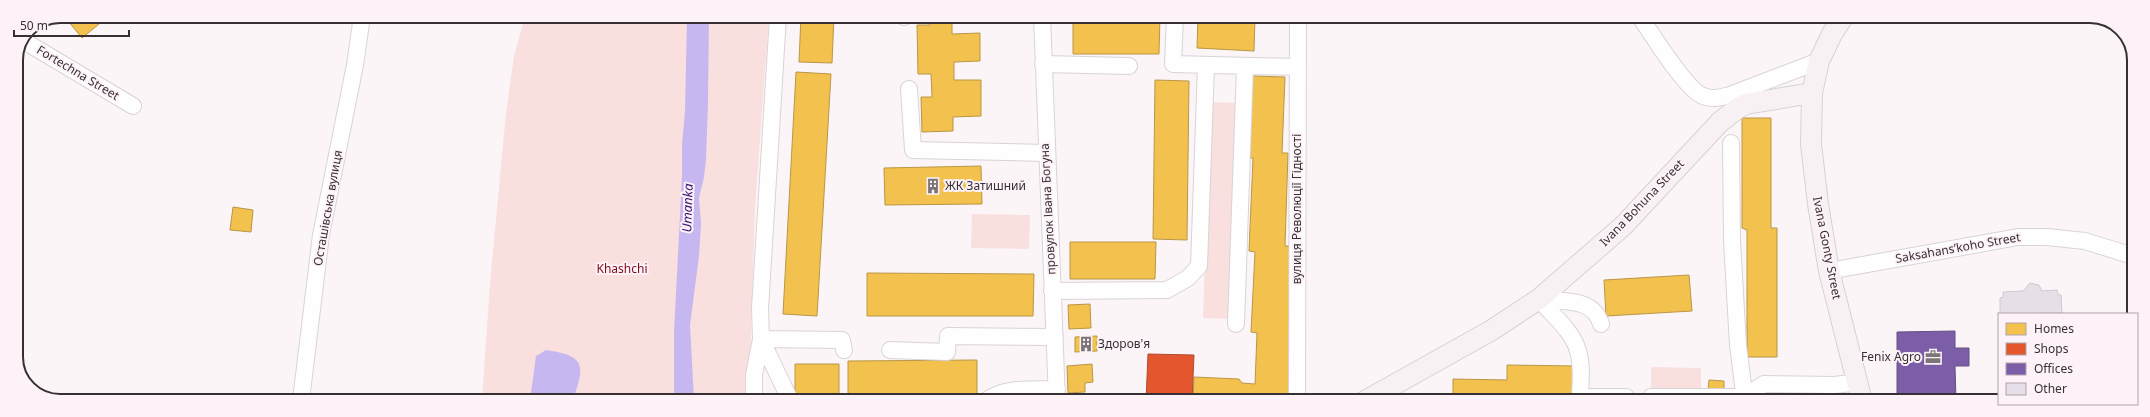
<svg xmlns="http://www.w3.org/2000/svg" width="2150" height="417" font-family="'Noto Sans',sans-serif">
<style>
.green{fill:#f9e0df}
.water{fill:#c6b7f0}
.homes{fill:#f2c14e;stroke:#ba9646}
.shops{fill:#e4572e;stroke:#b04b30}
.offices{fill:#7b5ea7;stroke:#665084}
.building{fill:#e7dfe8;stroke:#cecace}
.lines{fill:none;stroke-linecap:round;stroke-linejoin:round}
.minor-casing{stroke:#d8d3d6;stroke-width:18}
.major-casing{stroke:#d5d2d4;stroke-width:22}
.minor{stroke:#fefefe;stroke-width:16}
.major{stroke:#f8f1f3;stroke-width:20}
.labels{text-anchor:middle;stroke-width:4;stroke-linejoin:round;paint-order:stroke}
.street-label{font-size:12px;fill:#363034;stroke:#fef2f9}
.poi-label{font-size:12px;fill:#363034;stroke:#fef2f9;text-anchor:start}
.park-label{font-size:12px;fill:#7f0b16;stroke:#fef2f9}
.water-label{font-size:13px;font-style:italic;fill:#3a1573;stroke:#fef2f9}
.rim{fill:none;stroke:#363034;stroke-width:2}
</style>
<rect width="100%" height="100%" fill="#fbf5f8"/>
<path class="green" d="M525,16H769L755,208L749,400H482L490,283L506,113L514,56Z
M1210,102L1237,103L1230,319L1203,318Z
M972,214L1030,215L1029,249L971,248Z
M1651,367L1701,368V393L1651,392Z"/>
<path class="water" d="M687,16H709L708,102L706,160L704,177L699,198L701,224L699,256L690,325L694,400H674V332L682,177V144L685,111Z
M546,350C586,356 585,365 573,400H530L536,356Z"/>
<path class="homes" d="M64,16H93L99,24L82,38Z
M801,16H834L832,63L799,62Z
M930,16H981L952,17V34L980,33V61L954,62V80H981V116L953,117V131L922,132L921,97H932L931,74H918L917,25H930Z
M1073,16H1160L1159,54H1073Z
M1198,16L1255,18L1254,51L1197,48Z
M796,72L831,74L817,316L783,314Z
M1252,76L1285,77L1282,153H1288L1285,246H1291L1289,325H1294L1291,401H1193L1194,377L1239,379L1242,383L1255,384L1257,333L1251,332L1255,252L1249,251L1253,158H1249Z
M1155,80L1189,81L1187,240L1153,239Z
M1742,118H1771V228H1777V357H1747V230L1742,228Z
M981,166L982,204L885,205L884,168Z
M233,207L253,210L251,232L230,230Z
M1070,242H1156L1155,279H1070Z
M867,273L1034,274L1033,316H867Z
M1689,275L1692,311L1606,316L1604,280Z
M1090,304L1091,328L1069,329L1068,305Z
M1097,336V351L1075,352V337Z
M977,360V401H848V361Z
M795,364H839V401L795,400Z
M1092,364L1093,382L1085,383V392L1068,393L1067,366Z
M1507,365L1576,366L1575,401H1453V379L1507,380Z
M1709,380L1724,381V391L1708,390Z"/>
<path class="shops" d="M1148,354L1194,355L1192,401H1146Z"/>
<path class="offices" d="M1955,331V348H1969V366H1955L1956,401H1897V332Z"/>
<path class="building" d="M2030,283L2039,285L2042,291L2057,290L2058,295H2061L2062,313L2000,314V298L2003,297V292L2023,291Z"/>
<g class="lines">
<defs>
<path id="minor" d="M778,16L760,309L761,339L790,400
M1042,16L1057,401
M1175,16L1173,64L1297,67
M904,17V16
M1640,17C1652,34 1686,90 1703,96C1713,100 1721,97 1730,95L1819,61
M24,41L133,106
M1043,64L1129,66
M909,89L913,150L1046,153
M1731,143L1732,241L1738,345L1745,401
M1829,271L2018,237H2047L2085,241L2133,256
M1052,291L1167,290L1188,278L1199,266L1206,65
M1539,299C1552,315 1573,331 1578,351C1583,367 1580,385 1580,401
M1539,299C1563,302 1593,297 1601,324
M1236,324L1245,66
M890,350L947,352L948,336L1055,337
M1580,397H1626
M1651,397H1744L1764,384L1835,385L1858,382
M301,400L321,235L355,65L362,16
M754,400V375L761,339L842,340L844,350
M986,401C1004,386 1035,390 1057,389
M1297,401L1298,16"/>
<path id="major" d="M1843,17L1832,34L1819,61L1812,93L1811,144L1818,204L1829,271L1862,401
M1365,401L1492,330L1539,299L1623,226L1720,122L1738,108L1746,104L1812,93"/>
</defs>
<use href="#minor" class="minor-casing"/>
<use href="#major" class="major-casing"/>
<use href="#minor" class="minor"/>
<use href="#major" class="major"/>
</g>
<defs>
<symbol id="building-bare" viewBox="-9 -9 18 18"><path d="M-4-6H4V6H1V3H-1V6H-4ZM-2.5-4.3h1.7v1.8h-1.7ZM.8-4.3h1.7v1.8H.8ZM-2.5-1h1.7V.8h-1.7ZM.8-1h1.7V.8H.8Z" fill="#7b7579" stroke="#fef2f9" stroke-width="2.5" paint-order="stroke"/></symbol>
<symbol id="office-bare" viewBox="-9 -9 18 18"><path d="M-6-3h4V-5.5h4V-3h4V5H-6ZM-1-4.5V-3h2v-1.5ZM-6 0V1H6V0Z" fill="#7b7579" stroke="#fef2f9" stroke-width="2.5" paint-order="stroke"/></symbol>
</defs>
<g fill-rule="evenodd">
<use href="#building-bare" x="922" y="175" width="22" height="22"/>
<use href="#building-bare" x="1075" y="333" width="22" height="22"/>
<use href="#office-bare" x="1922" y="346" width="22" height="22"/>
</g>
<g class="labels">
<g class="street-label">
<text transform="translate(78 73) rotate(31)" y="4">Fortechna Street</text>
<text transform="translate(1642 203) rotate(-46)" y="4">Ivana Bohuna Street</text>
<text transform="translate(328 208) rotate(-80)" y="4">Осташівська вулиця</text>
<text transform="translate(1048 209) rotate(-93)" y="4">провулок Івана Богуна</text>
<text transform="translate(1297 209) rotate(-90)" y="4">вулиця Революції Гідності</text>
<text transform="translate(1827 248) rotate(79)" y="4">Ivana Gonty Street</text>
<text transform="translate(1958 248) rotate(-10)" y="4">Saksahansʹkoho Street</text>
</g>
<g class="poi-label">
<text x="945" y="190">ЖК Затишний</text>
<text x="1098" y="348">Здоров'я</text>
<text x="1921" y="361" text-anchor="end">Fenix Agro</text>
</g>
<g class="park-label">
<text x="622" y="273">Khashchi</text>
</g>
<g class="water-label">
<text transform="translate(687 208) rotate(-88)" y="5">Umanka</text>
</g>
</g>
<path d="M0 0H2150V417H0ZM60 23H2090A37 37 0 0 1 2127 60V357A37 37 0 0 1 2090 394H60A37 37 0 0 1 23 357V60A37 37 0 0 1 60 23Z" fill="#fef2f9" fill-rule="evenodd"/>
<path class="rim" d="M60 23H2090A37 37 0 0 1 2127 60V357A37 37 0 0 1 2090 394H60A37 37 0 0 1 23 357V60A37 37 0 0 1 60 23Z"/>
<rect x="1998" y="313" width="140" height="92" fill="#fef2f9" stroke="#aea4aa"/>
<rect x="2006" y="323" width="20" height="12" fill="#f2c14e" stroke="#aea4aa"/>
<text x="2034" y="333" font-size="12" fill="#363034">Homes</text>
<rect x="2006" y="343" width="20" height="12" fill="#e4572e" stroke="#aea4aa"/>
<text x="2034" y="353" font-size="12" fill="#363034">Shops</text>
<rect x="2006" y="363" width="20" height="12" fill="#7b5ea7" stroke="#aea4aa"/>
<text x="2034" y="373" font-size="12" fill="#363034">Offices</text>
<rect x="2006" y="383" width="20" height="12" fill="#e7dfe8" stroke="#aea4aa"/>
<text x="2034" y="393" font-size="12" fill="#363034">Other</text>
<path d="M14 30v6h115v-6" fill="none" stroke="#363034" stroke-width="2"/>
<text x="20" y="30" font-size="12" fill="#363034" stroke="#fef2f9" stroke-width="3" paint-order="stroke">50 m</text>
</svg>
